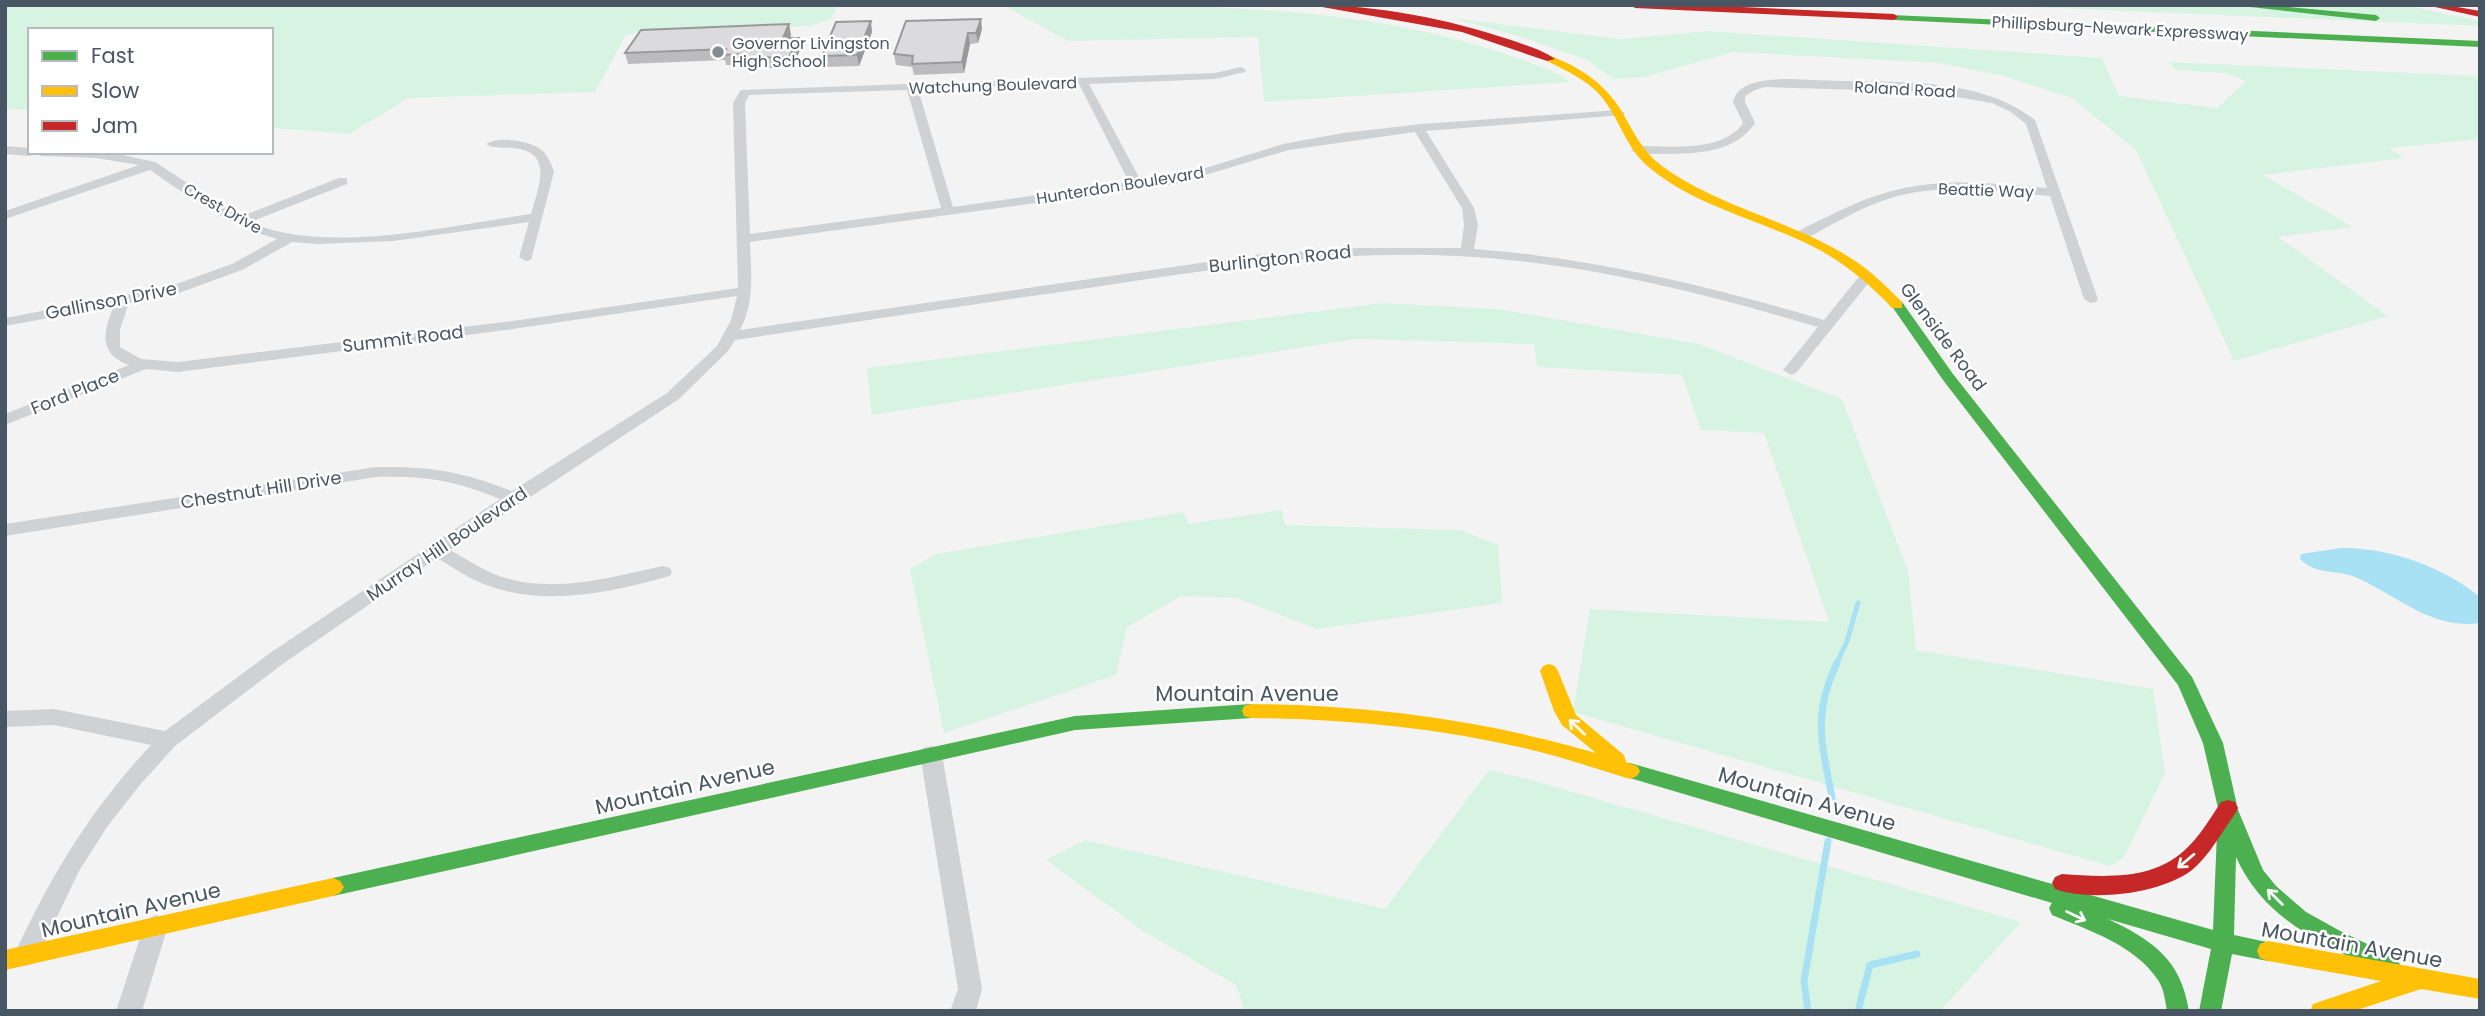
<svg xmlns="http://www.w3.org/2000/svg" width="2485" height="1016" font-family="Poppins,sans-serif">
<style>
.green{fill:#d7f4e3}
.water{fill:#a8e1f4}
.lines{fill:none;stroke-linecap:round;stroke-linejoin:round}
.stream-far1{stroke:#a8e1f4;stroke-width:5}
.stream{stroke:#a8e1f4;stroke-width:7}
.street{fill:#cfd2d4;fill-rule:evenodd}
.fast{fill:#4caf50;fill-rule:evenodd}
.slow{fill:#ffc107;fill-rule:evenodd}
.jam{fill:#c62828;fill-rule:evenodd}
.wall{fill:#bcbcbe}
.shaded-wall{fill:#99999b}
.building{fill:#dbdbdd;stroke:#99999b;stroke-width:2}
.oneway{stroke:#f6fbf6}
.poi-dot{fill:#848c95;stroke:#fff;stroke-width:2.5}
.labels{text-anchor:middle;stroke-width:5;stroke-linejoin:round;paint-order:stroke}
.far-street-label{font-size:16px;fill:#485562;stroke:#fff}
.far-poi-label{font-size:16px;fill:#485562;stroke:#fff;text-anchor:start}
.street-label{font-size:18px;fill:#485562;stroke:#fff}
.near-street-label{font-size:21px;fill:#485562;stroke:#fff}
</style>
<rect width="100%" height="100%" fill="#f4f3f3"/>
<path class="green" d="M5,5H838L830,20L809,26L634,33L626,35L595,92L409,98L349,134L271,128V30H30V110L5,109Z
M1003,5C1175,5 1359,0 1522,60C1537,66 1559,71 1570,82L1264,102L1258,37L1068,41Z
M1983,5H2404L2480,21V26Z
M1451,18L1620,39L1709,31L2102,58L2119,96L2217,108L2246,81L2225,73L2176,70L2169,62L2480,76V139L2389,148L2404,158L2263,175L2353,227L2278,237L2388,316L2234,361L2136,150L2072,98L2004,76L1939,63L1733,52L1644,77L1614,79L1587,60L1522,37Z
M1383,303L1498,309L1699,344L1842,399L1908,571L1916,650L2153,689L2165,773L2124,857L2110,866L1573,712L1590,609L1829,622L1764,433L1701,430L1682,375L1537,367L1534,344L1356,339L872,415L867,368Z
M1282,510L1285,525L1460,530L1498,545L1502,603L1317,629L1236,598L1181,596L1127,627L1116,675L944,733L910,569L936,554L1184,512L1188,524Z
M1489,770L1535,781L2021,922L1940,1011H1245L1236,985L1143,931L1046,860L1085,840L1385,909Z"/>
<path class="water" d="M2341,548C2388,547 2444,567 2480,597V623C2431,630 2397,595 2355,577C2336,569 2317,576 2300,559L2301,554Z"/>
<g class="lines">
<path class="stream-far1" d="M1836,665L1847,641L1858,603"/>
<path class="stream" d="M1833,803C1823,747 1811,717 1837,663
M1808,1011L1804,981L1828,841
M1858,1011L1870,965L1917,954"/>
<path class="street" d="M1241,67L1246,70L1245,72L1215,79L1089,84L1141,181L1189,173L1283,144L1343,133L1421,124L1619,110L1625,113L1623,115L1426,131L1474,208L1478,225L1474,249C1594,258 1709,286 1824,320L1862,273H1872L1874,276L1796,373L1791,375L1783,370L1818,327C1700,292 1580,262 1457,256C1334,250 1215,269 1095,287C975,304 855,322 735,340L728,351L679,399L450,550C467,559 484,571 502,577C554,594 612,577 663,566L670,568L672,572L670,576C613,592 547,607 489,586C471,580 454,568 437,558L284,663L175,746L139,786L107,827L79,871L35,963L26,966L17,963L14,955C51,875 91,809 151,745L54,725L5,727V711L54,709L165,731L270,653L500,499C452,480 427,476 376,477L5,536V524L376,467C430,466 461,471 512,491L667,393L717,346L731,320L737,296L513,329L178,372L146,369L5,425V414L129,365C98,354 103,331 114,306L5,326V318L168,287L232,264L277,239C229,226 191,198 150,170L5,219V211L139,165L96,158L41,156L36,153L30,156L5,154V146L30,148V152H108L155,162L240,217L339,178H347V184L250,222C325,256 451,225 531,214C538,187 555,152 513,148C503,147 493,149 486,144C499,135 533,141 544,152C549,158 552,165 554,172L531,260L526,261L519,257L529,222L393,241L318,244L292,242L242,270L176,294L129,303L120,329V347L141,359L178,362L513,321L738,288L733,103L741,90L1215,73ZM1079,84L1129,182L953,207L918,89ZM907,90L941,208L750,234L745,103L749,95ZM1415,132L1462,208L1464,225L1461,248H1360L1262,254L740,330C755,302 751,273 750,242L1175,184L1289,150Z
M1813,80C1885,84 1975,73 2035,120L2098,299L2096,302L2091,303L2084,299L2050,196C1997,191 1940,182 1888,199C1859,208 1832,225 1805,239L1800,240L1793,236C1803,227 1819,221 1831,215C1908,175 1964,180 2047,188L2026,124L2011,112L1992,103L1927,92L1765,87L1755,90L1745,96V102L1755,123C1731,160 1676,153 1637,154L1631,150L1637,146C1669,146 1723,153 1743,123L1733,102C1738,74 1792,79 1813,80Z
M931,746L939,748L942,754L982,989L976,1011H950L958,989L920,754L923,748Z
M156,915L164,919L168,926L142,1011H116L144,926L148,919Z"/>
<path class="fast" d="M2233,5H2268L2376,15L2380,18L2376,21Z
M1891,15L2480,41V47L1894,20L1891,19Z
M1897,301L1902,302L1953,374L2192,677L2223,743L2238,810L2263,870L2276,886L2306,912L2342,932L2397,958L2400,965L2397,972L2389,975L2381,972C2323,944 2264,920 2236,857L2234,935L2276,944L2279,951L2276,958L2268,961L2232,954L2221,1011H2199L2211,949L2108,919C2152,940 2181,959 2189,1011H2167C2165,1000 2164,989 2158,980C2135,945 2088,930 2052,915L2049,908L2052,903L1623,776L1620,771L1623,766L1630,763L2213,930L2218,808L2203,743L2178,685L1943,380L1891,305Z
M1251,704L1258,706L1260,711L1258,716L1251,718L1075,730L333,896L326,893L322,887L326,881L333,878L1075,716Z"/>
<path class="slow" d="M1550,56C1579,66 1605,84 1621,110C1633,131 1642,151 1662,166C1718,207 1790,220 1849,257C1869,269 1885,285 1902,302V308H1892C1868,282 1843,262 1812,246C1758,219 1690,205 1644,163C1626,145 1619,120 1604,100C1590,81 1567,71 1547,61V57Z
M1549,664L1555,666L1558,671L1576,715L1624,755L1626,762L1637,766L1640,771L1637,776L1630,779C1597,769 1565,758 1532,750C1440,728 1346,719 1251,718L1244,716L1242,711L1244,706L1251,704C1369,705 1483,720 1596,753L1562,725L1554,711L1540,671L1543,666Z
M333,878L340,881L344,887L340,893L333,896L5,970V950Z
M2268,941L2480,979V999L2421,989L2354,1011H2310L2313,1004L2381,981L2268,961L2260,958L2257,951L2260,944Z"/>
<path class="jam" d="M1311,5C1378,5 1448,19 1511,40C1525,45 1543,50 1555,59L1547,61L1462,32Z
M1631,5H1697L1894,14L1898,17L1894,20L1635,8Z
M2426,5H2446L2480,11V17Z
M2228,800L2235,802L2238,808L2235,814C2221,833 2210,855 2192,870C2161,894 2091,902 2055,889L2052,883L2055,877L2062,874C2106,877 2156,881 2189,846C2202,833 2211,817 2221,802Z"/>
</g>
<path class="wall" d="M982,29L978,43L970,44L964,73L914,75L912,67L896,65L894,54Z
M872,32L859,66L824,67L822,56Z
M791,35L790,38L801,48L792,68H742L741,65H726L725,60L628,64L625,53Z"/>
<path class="shaded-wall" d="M981,19L982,29L978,43L976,33Z
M871,21L872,32L859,66L857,55Z
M789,24L791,35L785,49L783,38Z
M968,33L970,44L964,73L962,62Z
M799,38L801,48L792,68L789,57Z"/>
<path class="building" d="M981,19L976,33H968L962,62L912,64L913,56L894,54L906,21Z
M871,21L857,55L822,56L836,22Z
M789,24L783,38H799L789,57L739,58L741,54L724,55L726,49L625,53L641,30Z"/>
<defs><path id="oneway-shaft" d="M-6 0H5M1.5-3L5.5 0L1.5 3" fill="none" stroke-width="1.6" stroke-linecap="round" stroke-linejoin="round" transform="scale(1.75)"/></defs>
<g class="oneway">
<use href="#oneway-shaft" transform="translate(1577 727) rotate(-136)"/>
<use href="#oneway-shaft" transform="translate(2186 861) rotate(140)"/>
<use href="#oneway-shaft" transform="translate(2275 897) rotate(-135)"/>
<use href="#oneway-shaft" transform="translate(2076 916) rotate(26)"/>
</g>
<circle class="poi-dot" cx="718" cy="52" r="7"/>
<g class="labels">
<g class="far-street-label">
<text transform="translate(2120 28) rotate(3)" y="6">Phillipsburg-Newark Expressway</text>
<text transform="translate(993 85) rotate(-2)" y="6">Watchung Boulevard</text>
<text transform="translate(1905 89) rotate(3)" y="6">Roland Road</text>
<text transform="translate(1120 185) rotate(-9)" y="6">Hunterdon Boulevard</text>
<text transform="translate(1986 190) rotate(2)" y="6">Beattie Way</text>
<text transform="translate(223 208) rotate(29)" y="6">Crest Drive</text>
</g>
<g class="far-poi-label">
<text x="732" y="49">Governor Livingston<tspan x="732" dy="18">High School</tspan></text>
</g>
<g class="street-label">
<text transform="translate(1280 259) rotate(-6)" y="6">Burlington Road</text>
<text transform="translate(111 301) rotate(-11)" y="6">Gallinson Drive</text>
<text transform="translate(1943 337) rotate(53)" y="6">Glenside Road</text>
<text transform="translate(403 339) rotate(-7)" y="6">Summit Road</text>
<text transform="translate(75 392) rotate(-22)" y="6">Ford Place</text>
<text transform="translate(261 490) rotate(-9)" y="6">Chestnut Hill Drive</text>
<text transform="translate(447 544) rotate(-34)" y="6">Murray Hill Boulevard</text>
</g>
<g class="near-street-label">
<text x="1247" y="701">Mountain Avenue</text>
<text transform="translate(685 787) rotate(-13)" y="7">Mountain Avenue</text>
<text transform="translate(1807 799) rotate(16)" y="7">Mountain Avenue</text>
<text transform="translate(131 910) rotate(-13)" y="7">Mountain Avenue</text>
<text transform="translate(2352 945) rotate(10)" y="7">Mountain Avenue</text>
</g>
</g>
<rect width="2485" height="1016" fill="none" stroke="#485562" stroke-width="14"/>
<rect x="28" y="28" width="245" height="126" fill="#ffffff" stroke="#b6bbc0" stroke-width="2"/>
<rect x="42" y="51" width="35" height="10" fill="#4caf50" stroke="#b6bbc0" stroke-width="2"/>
<text x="91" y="63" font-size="21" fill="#485562">Fast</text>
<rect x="42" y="86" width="35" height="10" fill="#ffc107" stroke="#b6bbc0" stroke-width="2"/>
<text x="91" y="98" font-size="21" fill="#485562">Slow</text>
<rect x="42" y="121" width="35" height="10" fill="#c62828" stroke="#b6bbc0" stroke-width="2"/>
<text x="91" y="133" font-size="21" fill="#485562">Jam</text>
</svg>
